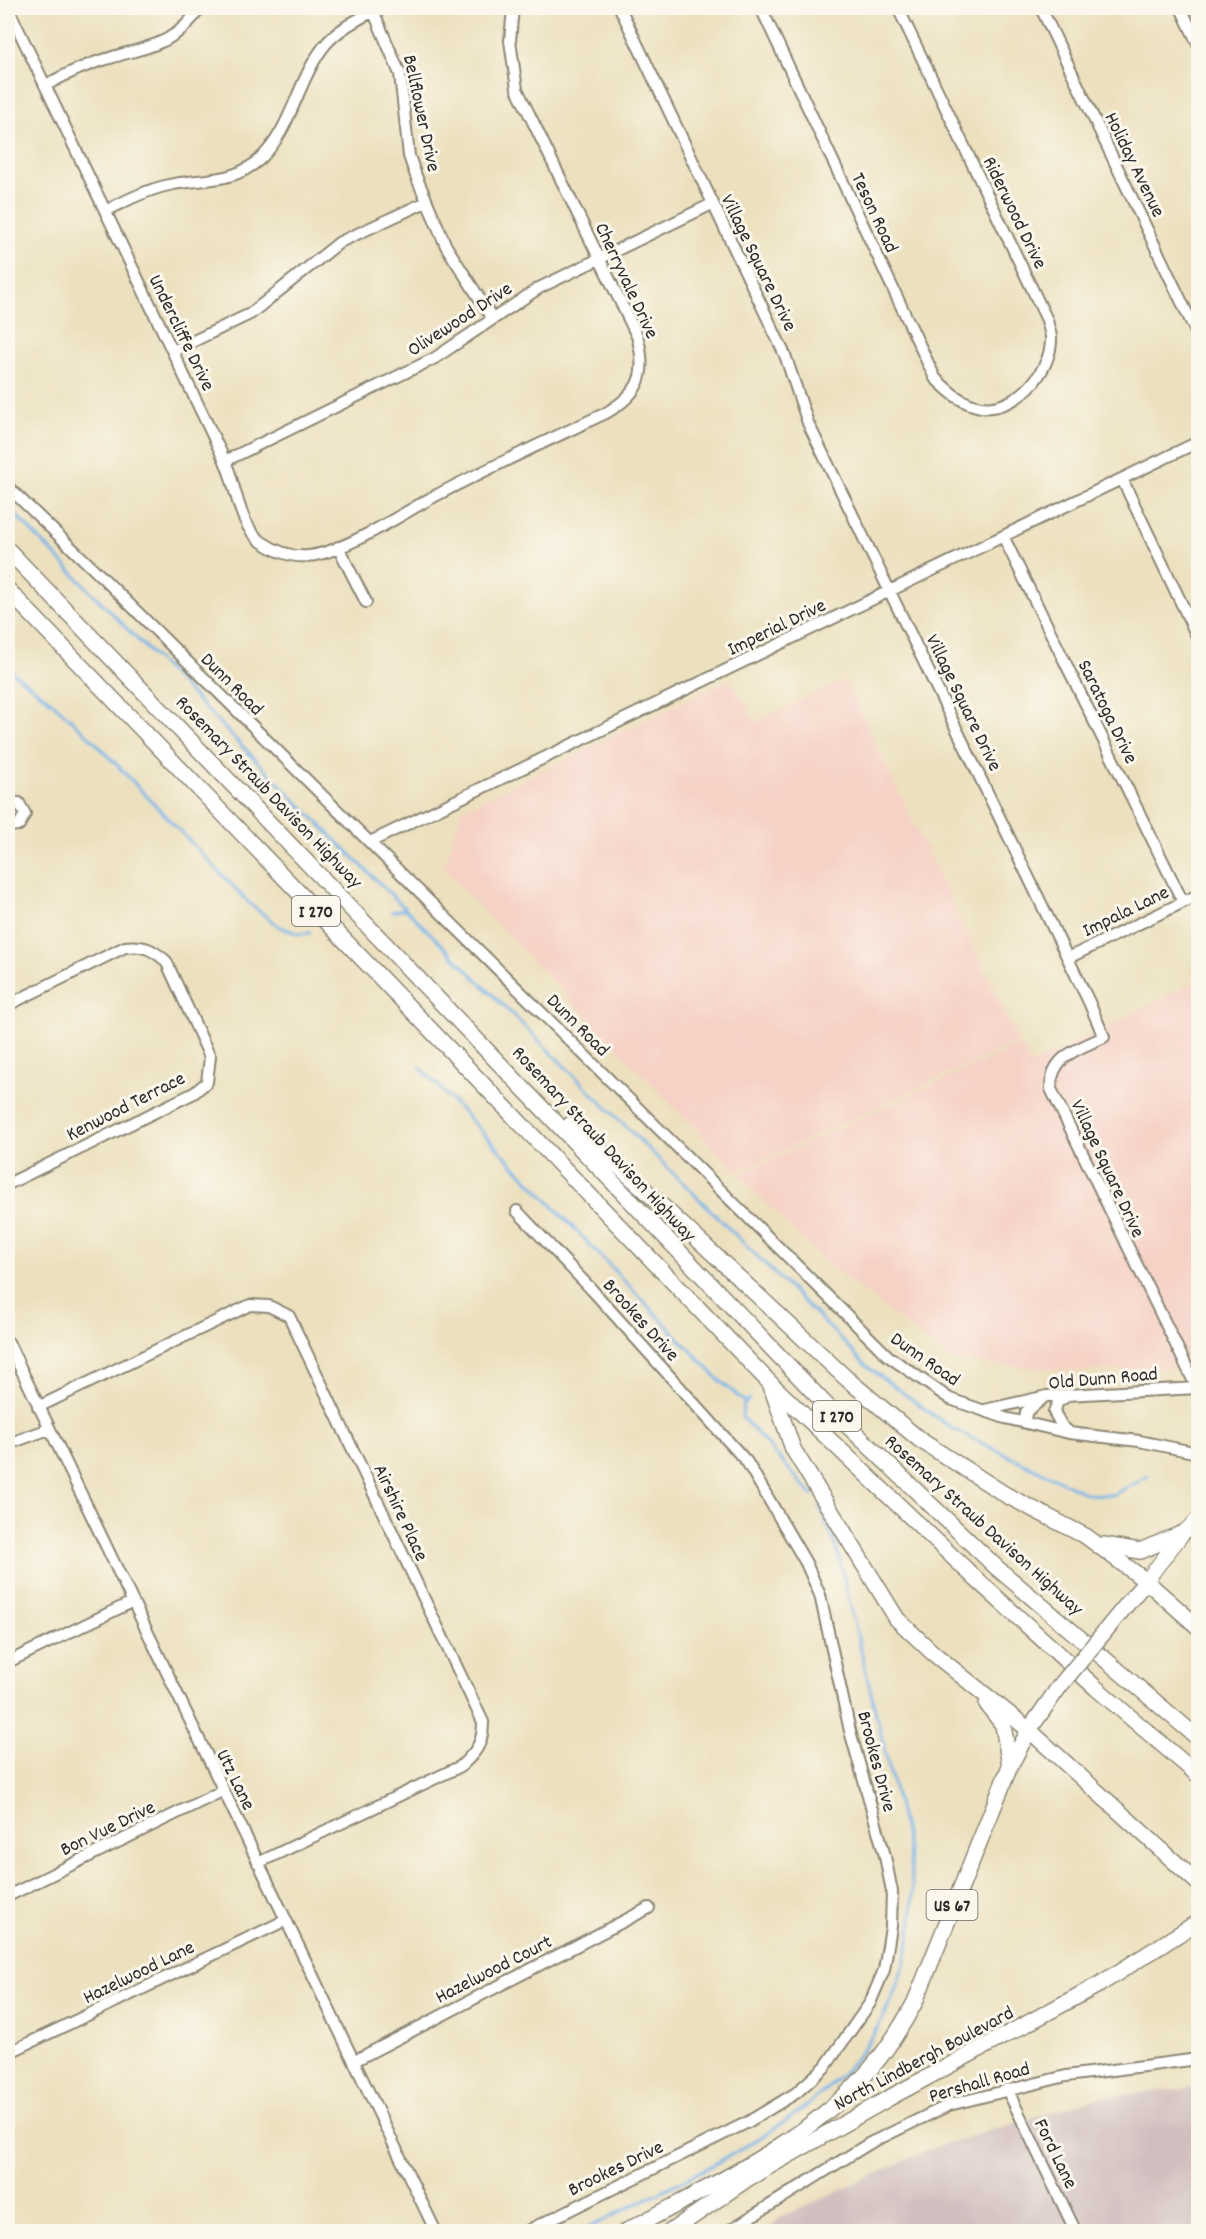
<svg xmlns="http://www.w3.org/2000/svg" width="1206" height="2239" font-family="Dekko,sans-serif">
<style>
.built{fill:#f6d1c6}
.industrial{fill:#d1bfbf}
.lines{fill:none;stroke-linecap:round;stroke-linejoin:round}
.stream{stroke:#77b4e9;stroke-width:3}
.minor-casing{stroke:#8c8674;stroke-width:14}
.major-casing{stroke:#8c8674;stroke-width:16}
.highway-casing{stroke:#8c8674;stroke-width:18}
.minor{stroke:#fff;stroke-width:10}
.major{stroke:#fff;stroke-width:14}
.highway{stroke:#fff;stroke-width:15}
.highway-bridge-casing{stroke:#8c8674;stroke-width:18;stroke-linecap:butt}
.highway-bridge{stroke:#fff;stroke-width:15}
.labels{text-anchor:middle;stroke-width:6;stroke-linejoin:round;paint-order:stroke}
.shield{fill:#fbf7ec;stroke:#696865;stroke-width:1.5}
.shield-label{font-size:18px;font-weight:bold;fill:#2b2b2b}
.street-label{font-size:20px;fill:#2b2b2b;stroke:#fbf7ec}
</style>
<rect width="100%" height="100%" fill="#fbf7ec"/>
<filter id="ink" filterUnits="userSpaceOnUse"><feTurbulence type="fractalNoise" baseFrequency=".0167" numOctaves="2"/><feDisplacementMap in="SourceGraphic" scale="12" xChannelSelector="R" yChannelSelector="G"/><feConvolveMatrix kernelMatrix="1 2 1 2 8 2 1 2 1" color-interpolation-filters="sRGB"/></filter>
<filter id="wash" filterUnits="userSpaceOnUse"><feTurbulence type="fractalNoise" baseFrequency=".008" numOctaves="4" result="noise"/><feDisplacementMap in="SourceGraphic" scale="24" xChannelSelector="R" yChannelSelector="G"/><feGaussianBlur stdDeviation="1.35" result="paint"/><feColorMatrix in="noise" values="0 0 0 0 0 0 0 0 0 0 0 0 0 0 0 0 0 1.4 0 .05"/><feComposite in="paint" operator="in"/></filter>
<g filter="url(#wash)">
<rect width="100%" height="100%" fill="#ece0be"/>
<path class="built" d="M730,679L755,722L845,680L1018,1041L737,1172L444,869L462,810Z
M1198,980V1367L1080,1371L952,1361L822,1259L738,1175L1020,1044L1032,1065Z"/>
<path class="industrial" d="M1198,2087V2231L765,2232L781,2217L935,2147L1102,2097Z"/>
<g class="lines">
<path class="stream" d="M8,507L284,789L841,1339L865,1365L951,1428L1087,1494L1113,1495L1148,1476
M8,669L52,702L94,741L250,904L280,927L299,934L310,933
M392,912L404,909
M420,1067L719,1380L745,1402
M749,1399L743,1406L742,1417L813,1496
M581,2232C664,2188 770,2145 837,2079C891,2027 920,1947 911,1872C906,1826 891,1780 881,1735C866,1673 852,1611 837,1549L820,1507"/>
</g>
</g>
<g filter="url(#ink)">
<g class="lines">
<defs>
<path id="minor" d="M8,8L225,461C236,485 239,527 262,542C277,552 292,558 309,556C348,551 402,513 437,495C492,466 549,440 606,413C640,393 648,374 637,336L517,89L510,41L513,8
M372,8L400,74L409,156L416,176L446,246L492,318
M620,8L785,355L808,423L1089,1002L1104,1037C1078,1049 1050,1056 1051,1089L1197,1388
M761,8L935,378C948,391 962,404 981,407C1016,412 1052,371 1051,338C1051,333 1048,326 1047,320L898,8
M1041,8L1198,336
M1181,8L1198,44
M46,85C66,74 87,64 110,58C149,46 175,45 200,8
M106,211C126,200 146,190 169,185C201,178 232,184 259,160C292,130 297,80 325,45C338,29 363,16 381,8
M173,351L250,314L340,242L426,202
M225,461L435,358L539,288L712,204
M1122,479L1198,638
M8,487L104,579L888,1356L950,1399L1005,1418L1069,1433L1139,1441L1198,1453
M1003,536L1183,902
M338,547L366,602
M8,802L19,803L25,814L19,825L8,826
M370,842L1198,442
M1068,958L1198,895
M8,1005L125,947C144,945 152,949 166,961L210,1057L207,1082L194,1093L8,1184
M517,1211L593,1291L747,1462L806,1563L820,1595L850,1731L885,1856L892,1892L891,1927L884,1970L870,2003L825,2067L796,2093L748,2122L525,2232
M8,1342L436,2232
M1067,1396L1058,1402L1054,1412L1062,1426L1069,1432
M38,1407L250,1305L269,1306L289,1316L483,1722C483,1744 476,1752 461,1766L258,1863
M985,1410L1047,1396L1198,1388
M1025,1422L1026,1412L1042,1399
M8,1444L49,1429
M8,1662L132,1602
M8,1896L222,1791
M8,2053L284,1921
M354,2061L649,1908
M1007,2089L1076,2232
M727,2232L870,2143L949,2105L1066,2076L1198,2059"/>
<path id="major" d="M1196,1452L1198,1455
M1146,1581L1183,1533L1198,1519"/>
<path id="highway" d="M8,550L827,1406L996,1567L1198,1738
M8,590L770,1383L976,1579L1096,1688L1198,1775
M571,1124L644,1189L847,1379L920,1440L1006,1495L1087,1537L1146,1581L1198,1627
M771,1386L793,1449L897,1619L933,1653L1029,1730L1198,1883
M1104,1545L1140,1551L1183,1533
M1110,1625L1146,1581
M987,1704L1003,1725L1010,1766
M625,2232C707,2187 803,2145 866,2074C886,2052 901,2028 915,2002L1010,1766L1029,1730L1059,1687
M670,2232L747,2179L889,2098L1100,1984L1198,1922"/>
</defs>
<use href="#minor" class="minor-casing"/>
<use href="#major" class="major-casing"/>
<use href="#highway" class="highway-casing"/>
<use href="#minor" class="minor"/>
<use href="#major" class="major"/>
<use href="#highway" class="highway"/>
<defs>
<path id="highway-bridge" d="M1059,1687L1110,1625"/>
</defs>
<use href="#highway-bridge" class="highway-bridge-casing"/>
<use href="#highway-bridge" class="highway-bridge"/>
</g>
</g>
<g class="labels">
<g class="shield">
<rect x="292" y="896" width="48" height="30" rx="4.5"/>
<rect x="813" y="1401" width="48" height="30" rx="4.5"/>
<rect x="926.5" y="1890" width="51" height="30" rx="4.5"/>
</g>
<g class="shield-label">
<text x="316" y="917">I 270</text>
<text x="837" y="1422">I 270</text>
<text x="952" y="1911">US 67</text>
</g>
<g class="street-label">
<text transform="translate(423 113) rotate(78)" y="7">Bellflower Drive</text>
<text transform="translate(1136 164) rotate(64)" y="7">Holiday Avenue</text>
<text transform="translate(876 212) rotate(65)" y="7">Teson Road</text>
<text transform="translate(1016 212) rotate(64)" y="7">Riderwood Drive</text>
<text transform="translate(760 262) rotate(64)" y="7">Village Square Drive</text>
<text transform="translate(628 280) rotate(65)" y="7">Cherryvale Drive</text>
<text transform="translate(459 318) rotate(-33)" y="7">Olivewood Drive</text>
<text transform="translate(183 332) rotate(64)" y="7">Undercliffe Drive</text>
<text transform="translate(776 626) rotate(-26)" y="7">Imperial Drive</text>
<text transform="translate(233 683) rotate(45)" y="7">Dunn Road</text>
<text transform="translate(965 702) rotate(64)" y="7">Village Square Drive</text>
<text transform="translate(1109 711) rotate(64)" y="7">Saratoga Drive</text>
<text transform="translate(270 791) rotate(46)" y="7">Rosemary Straub Davison Highway</text>
<text transform="translate(1125 910) rotate(-26)" y="7">Impala Lane</text>
<text transform="translate(579 1024) rotate(45)" y="7">Dunn Road</text>
<text transform="translate(125 1105) rotate(-27)" y="7">Kenwood Terrace</text>
<text transform="translate(605 1143) rotate(47)" y="7">Rosemary Straub Davison Highway</text>
<text transform="translate(1109 1168) rotate(65)" y="7">Village Square Drive</text>
<text transform="translate(642 1319) rotate(48)" y="7">Brookes Drive</text>
<text transform="translate(926 1358) rotate(35)" y="7">Dunn Road</text>
<text transform="translate(1103 1377) rotate(-5)" y="7">Old Dunn Road</text>
<text transform="translate(402 1512) rotate(65)" y="7">Airshire Place</text>
<text transform="translate(985 1524) rotate(42)" y="7">Rosemary Straub Davison Highway</text>
<text transform="translate(878 1761) rotate(75)" y="7">Brookes Drive</text>
<text transform="translate(237 1779) rotate(64)" y="7">Utz Lane</text>
<text transform="translate(107 1827) rotate(-26)" y="7">Bon Vue Drive</text>
<text transform="translate(493 1968) rotate(-27)" y="7">Hazelwood Court</text>
<text transform="translate(138 1971) rotate(-26)" y="7">Hazelwood Lane</text>
<text transform="translate(923 2057) rotate(-28)" y="7">North Lindbergh Boulevard</text>
<text transform="translate(979 2081) rotate(-16)" y="7">Pershall Road</text>
<text transform="translate(1057 2153) rotate(64)" y="7">Ford Lane</text>
<text transform="translate(615 2167) rotate(-26)" y="7">Brookes Drive</text>
</g>
</g>
<rect width="1206" height="2239" fill="none" stroke="#fbf7ec" stroke-width="30"/>
</svg>
